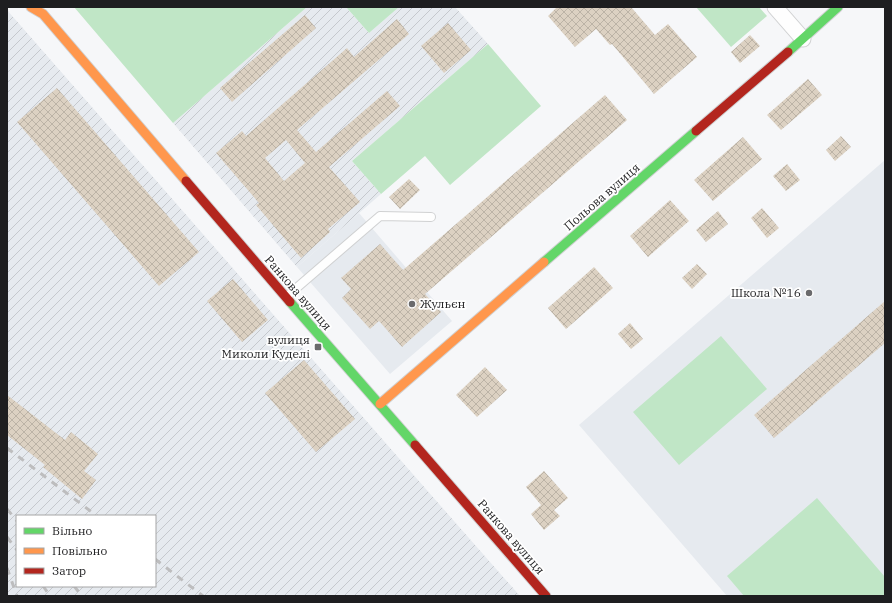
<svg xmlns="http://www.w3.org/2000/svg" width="892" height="603" font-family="'IBM Plex Serif',serif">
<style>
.built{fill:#e6eaef}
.industrial{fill:url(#industrial-furrows);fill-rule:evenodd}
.grass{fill:#c0e6c6}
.building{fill:url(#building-cross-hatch);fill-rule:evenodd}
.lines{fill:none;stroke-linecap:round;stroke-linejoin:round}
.lane-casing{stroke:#d0d1d2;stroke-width:10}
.street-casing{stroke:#d0d1d2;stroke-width:17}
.fast-casing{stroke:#d0d1d2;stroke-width:11}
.slow-casing{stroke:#d0d1d2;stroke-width:11}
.jam-casing{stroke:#d0d1d2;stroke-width:11}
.lane{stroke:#fefefe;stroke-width:8}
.street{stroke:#fefefe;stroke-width:15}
.fast{stroke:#63d668;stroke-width:9}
.slow{stroke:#ff974d;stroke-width:9}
.jam{stroke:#b3261e;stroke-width:9}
.rail{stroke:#bdbdbe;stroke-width:3;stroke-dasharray:7 7;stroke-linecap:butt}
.poi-dot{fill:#6a6a6c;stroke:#fff;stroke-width:1.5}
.labels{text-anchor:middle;stroke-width:3.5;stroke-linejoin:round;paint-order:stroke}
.street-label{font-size:12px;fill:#1e1e20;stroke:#fff}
.poi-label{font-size:12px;fill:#1e1e20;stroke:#fff;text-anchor:end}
</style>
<defs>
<pattern id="industrial-furrows" width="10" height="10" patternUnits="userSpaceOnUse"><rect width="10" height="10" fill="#e6eaef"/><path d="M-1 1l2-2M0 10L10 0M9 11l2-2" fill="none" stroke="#c5c8cd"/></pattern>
<pattern id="building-cross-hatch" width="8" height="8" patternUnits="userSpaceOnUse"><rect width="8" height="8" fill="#dcd1c2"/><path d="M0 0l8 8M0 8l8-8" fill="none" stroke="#bcb3a6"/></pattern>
</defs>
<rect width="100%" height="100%" fill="#f6f7f9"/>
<path class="built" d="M885,160V596H727L579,425Z
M359,213L452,321L390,374L297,267Z"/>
<path class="industrial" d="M307,7H346L369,33L399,7H455L488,44L352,161L381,194L297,267L173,123Z
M7,10L432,496L520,596H7ZM17,516H155V586H17Z"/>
<path class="grass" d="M74,7H307L173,123Z
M346,7H399L369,33Z
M696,7H759L767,16L731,47Z
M488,44L541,106L450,185L425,156L381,194L352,161Z
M721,336L767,389L679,465L633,412Z
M817,498L885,577V596H744L727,576Z"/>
<path class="building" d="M557,7H631L655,35L668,24L697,57L654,94L612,44L610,45L596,29L575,47L548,16Z
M305,15L316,28L232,102L220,88Z
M397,19L409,34L297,130L316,152L387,91L400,106L329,167L360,202L328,229L330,232L301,258L256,205L259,203L216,153L242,131L246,136L347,48L354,57ZM286,140L305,163L284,181L265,158Z
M448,23L471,50L444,73L421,46Z
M750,35L760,46L740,63L731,52Z
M808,79L822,95L781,130L767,115Z
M57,88L199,252L159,286L17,122Z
M605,95L627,120L425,294L441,312L402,347L379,321L370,329L342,298L351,289L341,278L380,244L403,270Z
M841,136L851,147L835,161L826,150Z
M743,137L762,159L713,201L694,180Z
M787,164L800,180L786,191L773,176Z
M409,179L420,190L400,209L389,197Z
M670,200L689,221L648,257L630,236Z
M762,208L779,228L767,238L751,218Z
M718,211L728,224L706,242L696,230Z
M697,264L707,274L692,289L682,278Z
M594,267L613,288L566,329L548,308Z
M233,279L268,320L242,342L207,301Z
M885,301V343L774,438L754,415Z
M630,323L643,339L631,349L618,334Z
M304,360L355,419L316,452L265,393Z
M485,367L507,390L477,417L456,395Z
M7,395L65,440L71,432L98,454L84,471L96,480L82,499L43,467L45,465L7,435Z
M544,471L568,498L554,510L560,516L544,530L531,514L541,505L526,487Z"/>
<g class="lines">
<defs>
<path id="lane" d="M286,297L380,216L431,217"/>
<path id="street" d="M775,7L803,39"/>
<path id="fast" d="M788,52L838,7
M544,262L696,131
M290,302L415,445"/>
<path id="slow" d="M31,7L43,14L186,181
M380,404L544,262"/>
<path id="jam" d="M696,131L788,52
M186,181L290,302
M415,445L546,596"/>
</defs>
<use href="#lane" class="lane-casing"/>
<use href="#street" class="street-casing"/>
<use href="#fast" class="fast-casing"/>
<use href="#slow" class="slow-casing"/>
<use href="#jam" class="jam-casing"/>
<use href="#lane" class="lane"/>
<use href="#street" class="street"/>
<use href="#fast" class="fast"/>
<use href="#slow" class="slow"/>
<use href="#jam" class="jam"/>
<path class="rail" d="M7,448L97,516
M7,509L17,521
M7,537L17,550
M155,559L203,596
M7,568L17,596
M43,586L50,596
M74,586L82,596"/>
</g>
<g class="poi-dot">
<circle cx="809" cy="293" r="4"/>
<circle cx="412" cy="304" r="4"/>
<rect x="314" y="343" width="8" height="8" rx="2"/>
</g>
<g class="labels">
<g class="street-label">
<text transform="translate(602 197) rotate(-41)" y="4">Польова вулиця</text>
<text transform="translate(298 293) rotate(49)" y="4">Ранкова вулиця</text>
<text transform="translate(511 537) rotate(49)" y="4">Ранкова вулиця</text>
</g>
<g class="poi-label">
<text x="801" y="297">Школа №16</text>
<text x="420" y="308" text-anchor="start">Жульєн</text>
<text x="310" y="344">вулиця<tspan x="310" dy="14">Миколи Куделі</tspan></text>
</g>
</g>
<rect width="892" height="603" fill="none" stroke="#1e1e20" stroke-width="16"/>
<rect x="16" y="515" width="140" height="72" fill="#ffffff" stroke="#a5a5a6"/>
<rect x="24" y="528" width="20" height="6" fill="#63d668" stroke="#a5a5a6"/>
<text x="52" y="535" font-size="12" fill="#1e1e20">Вільно</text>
<rect x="24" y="548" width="20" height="6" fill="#ff974d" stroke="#a5a5a6"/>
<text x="52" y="555" font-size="12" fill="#1e1e20">Повільно</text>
<rect x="24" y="568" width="20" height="6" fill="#b3261e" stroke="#a5a5a6"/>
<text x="52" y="575" font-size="12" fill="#1e1e20">Затор</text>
</svg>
